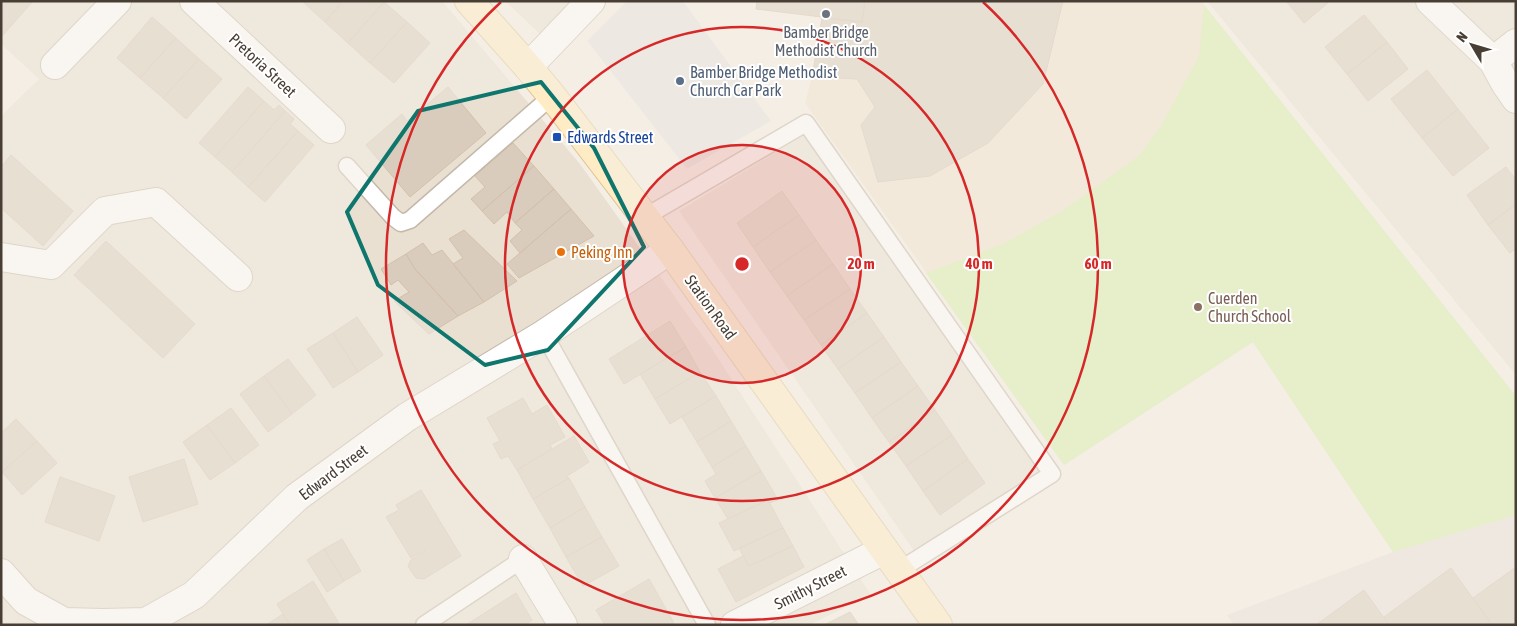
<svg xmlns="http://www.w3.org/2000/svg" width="1517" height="626" font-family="'Asap Condensed',sans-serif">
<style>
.residential{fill:#e9e0d2}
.industrial{fill:#e6e0da}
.education{fill:#efe3cd}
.green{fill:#d5eea8}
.parking{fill:#e5e1de}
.building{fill:#daccbc;stroke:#d3c0ab}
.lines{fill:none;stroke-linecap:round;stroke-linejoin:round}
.lane-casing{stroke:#c4b8a9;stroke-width:19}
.street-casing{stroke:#c4b8a9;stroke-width:30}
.secondary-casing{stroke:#ddc391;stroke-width:30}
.lane{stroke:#fff;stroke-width:16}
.street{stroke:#fff;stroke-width:28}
.secondary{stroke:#ffecc4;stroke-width:28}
.marked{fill:none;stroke:#0f766e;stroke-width:4;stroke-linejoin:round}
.ring{fill:none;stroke:#d62828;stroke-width:2.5}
.worship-dot{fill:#6b7280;stroke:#fff;stroke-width:2}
.service-dot{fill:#5c6f8a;stroke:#fff;stroke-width:2}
.transit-dot{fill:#1a4fb4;stroke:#fff;stroke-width:2}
.food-dot{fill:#e8710a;stroke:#fff;stroke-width:2}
.education-dot{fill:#8d6e63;stroke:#fff;stroke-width:2}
.labels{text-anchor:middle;stroke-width:4;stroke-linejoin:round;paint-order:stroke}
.worship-label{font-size:16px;fill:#5b616d;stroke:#fff}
.street-label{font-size:16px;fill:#483e34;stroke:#fff}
.service-label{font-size:16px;fill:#4e5e75;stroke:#fff;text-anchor:start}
.transit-label{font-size:16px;fill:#164399;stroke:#fff;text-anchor:start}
.food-label{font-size:16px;fill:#c56008;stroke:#fff;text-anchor:start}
.education-label{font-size:16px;fill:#785e54;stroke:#fff;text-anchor:start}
.centre{fill:#d62828;stroke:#fff;stroke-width:2.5}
.ring-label{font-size:15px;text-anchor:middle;font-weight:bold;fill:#d62828;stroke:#fff;stroke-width:4;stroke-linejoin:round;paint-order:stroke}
</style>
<rect width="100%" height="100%" fill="#f4eee5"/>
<path class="residential" d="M1,1H442L580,164L712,349L871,595L809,625H1V116L39,79L1,44Z
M505,1H578L543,37Z
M1207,1H1516V375Z
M806,134L1042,471L914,551L679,211Z"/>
<path class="industrial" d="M1516,515V625H1234L1227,615L1393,552Z"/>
<path class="education" d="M865,1H1201L1516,396V515L1393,552L1253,342L1064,465L805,103L812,77L822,18L862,22Z"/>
<path class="green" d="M1204,5L1516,396V515L1393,552L1253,342L1064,465L926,273L1005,243L1062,211L1140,155L1162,124L1199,56Z"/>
<path class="parking" d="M627,1H683L771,121L687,169L587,41Z"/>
<path class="building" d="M1,1H33L3,35L1,34Z
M302,1H343L325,22Z
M343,1L384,2L348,43L325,22Z
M757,1H865L862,22L756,9Z
M865,1H1063L1043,84L988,143L930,176L878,182L861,125L875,107L857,79L812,77L822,18L862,22Z
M1288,1H1330L1304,23L1287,2Z
M384,2L407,22L370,63L348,43Z
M1364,15L1387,42L1347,74L1325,47Z
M152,17L176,38L140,78L117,58Z
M407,22L430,43L394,83L370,63Z
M176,38L199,59L163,98L140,78Z
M1387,42L1408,69L1368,101L1347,74Z
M199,59L222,79L186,119L163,98Z
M1427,70L1458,109L1422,138L1391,99Z
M248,87L264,101L215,157L199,143Z
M448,87L486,133L410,197L366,145L402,114L407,121Z
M264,101L274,110L279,105L285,111L232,172L215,157Z
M1458,109L1489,148L1453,176L1422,138Z
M285,111L294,119L290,124L298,131L248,187L232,172Z
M298,131L314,145L265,202L248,187Z
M513,143L534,166L482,211L471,199L485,187L475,176Z
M11,155L73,211L43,246L1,208V167Z
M534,166L554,189L515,223L507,212L494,224L482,211Z
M1506,167L1516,180V204L1488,225L1467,195Z
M554,189L571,209L520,253L510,241L522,230L515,223Z
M782,191L799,215L753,247L737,223Z
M1516,204V248L1510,253L1488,225Z
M571,209L594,236L519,278L507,264Z
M799,215L816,240L770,272L753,247Z
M464,230L517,281L484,302L453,264L463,258L449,239Z
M816,240L833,264L787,296L770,272Z
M106,241L195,324L163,358L74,275Z
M423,243L432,255L442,250L484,302L458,316L415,269L406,254Z
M406,254L415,269L458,316L429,334L394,301L409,292L398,280L391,285L381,269Z
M833,264L850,289L804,320L787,296Z
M850,289L867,313L821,345L804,320Z
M867,313L884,337L838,369L821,345Z
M357,317L383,355L358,372L333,333Z
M670,321L686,347L624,384L609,359Z
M333,333L358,372L333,388L307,349Z
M884,337L901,362L855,393L838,369Z
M686,347L700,372L655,399L640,374Z
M288,359L316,395L292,414L264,376Z
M901,362L918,386L872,418L855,393Z
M700,372L716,396L670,424L655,399Z
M264,376L292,414L268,432L240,394Z
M918,386L935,410L889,442L872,418Z
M716,396L731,421L697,442L682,417Z
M523,398L532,414L547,405L565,437L550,445L552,449L517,470L508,456L501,459L493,444L500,441L487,418Z
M231,408L259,445L235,463L207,425Z
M935,410L952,435L906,466L889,442Z
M16,419L37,441L2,472L1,433Z
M731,421L746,446L712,467L697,442Z
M207,425L235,463L210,480L183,442Z
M952,435L968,459L923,491L906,466Z
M574,436L589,462L567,476L569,478L533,499L517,470Z
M37,441L57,463L22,495L2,472Z
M746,446L761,471L715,498L705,481L716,474L712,467Z
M184,459L198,504L143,522L129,477Z
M968,459L985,483L940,515L923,491Z
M761,471L778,500L769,503L768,500L728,519L715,498Z
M60,477L115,496L99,541L45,522Z
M569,478L585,507L550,528L533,499Z
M421,490L461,556L424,579L416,578L408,566L411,560L425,551L424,550L411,558L386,517L399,510L396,505Z
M768,500L783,528L734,551L719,523Z
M585,507L602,537L566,557L550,528Z
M783,528L793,546L749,566L739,548Z
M602,537L619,566L583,586L566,557Z
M342,539L361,571L344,581L324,549Z
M793,546L804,567L736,602L718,569L743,556L749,566Z
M324,549L344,581L327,592L307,560Z
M1516,567V625H1492L1473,598Z
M1451,568L1492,625H1389L1384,617Z
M649,579L674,623L671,625H605L596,610Z
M313,581L340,625H290L277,604Z
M1364,590L1389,625H1316Z
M516,593L532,620L525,625H466Z
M850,612L859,625H824Z
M283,614L290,625H266Z"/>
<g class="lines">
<defs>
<path id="lane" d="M347,166L393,217L401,223L410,220L552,96
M645,217L806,123L1052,474L898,571
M544,334L707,625
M424,625L523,559"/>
<path id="street" d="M194,1L331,129
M1430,1L1493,61L1505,83L1516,99
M1493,61L1516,43
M55,65L117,1
M528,67L591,1
M1,257L51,265L105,211L156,202L238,277
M523,559L563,625
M1,573L26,601L64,622L103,623L146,622L194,595L297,497L407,417L544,334L670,250
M735,625L884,550"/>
<path id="secondary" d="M469,1L528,67L552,96L670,250L938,625"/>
</defs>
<use href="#lane" class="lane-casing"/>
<use href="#street" class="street-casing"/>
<use href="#secondary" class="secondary-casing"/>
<use href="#lane" class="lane"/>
<use href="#street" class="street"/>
<use href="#secondary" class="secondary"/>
</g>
<path d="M0 0H1517V626H0ZM541,82L594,148L644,247L548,350L485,365L378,285L347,212L418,111Z" fill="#f4eee5" fill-opacity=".55" fill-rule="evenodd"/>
<path class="marked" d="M541,82L594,148L644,247L548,350L485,365L378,285L347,212L418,111Z"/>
<circle cx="742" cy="264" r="119" fill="#d62828" fill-opacity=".12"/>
<g class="ring">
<circle cx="742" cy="264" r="119"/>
<circle cx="742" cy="264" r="237"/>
<path d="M983 2A356 356 0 1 1 501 2"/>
</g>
<circle class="worship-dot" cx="826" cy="14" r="5"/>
<circle class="service-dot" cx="680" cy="81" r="5"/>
<rect class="transit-dot" x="552" y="132" width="10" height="10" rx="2.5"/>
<circle class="food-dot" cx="561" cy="252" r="5"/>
<circle class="education-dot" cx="1198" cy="307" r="5"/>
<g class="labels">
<g class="worship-label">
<text x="826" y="38">Bamber Bridge<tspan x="826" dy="18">Methodist Church</tspan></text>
</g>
<g class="street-label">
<text transform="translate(263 65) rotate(43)" y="6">Pretoria Street</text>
<text transform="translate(711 307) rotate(54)" y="6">Station Road</text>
<text transform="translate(333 472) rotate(-37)" y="6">Edward Street</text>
<text transform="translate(810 587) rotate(-27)" y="6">Smithy Street</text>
</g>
<g class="service-label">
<text x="690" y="78">Bamber Bridge Methodist<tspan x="690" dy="18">Church Car Park</tspan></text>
</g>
<g class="transit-label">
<text x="567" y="143">Edwards Street</text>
</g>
<g class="food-label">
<text x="571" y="258">Peking Inn</text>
</g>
<g class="education-label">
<text x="1208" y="304">Cuerden<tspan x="1208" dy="18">Church School</tspan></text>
</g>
</g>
<circle cx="742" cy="264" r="8" class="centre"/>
<g class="ring-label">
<text x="861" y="269">20 m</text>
<text x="979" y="269">40 m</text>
<text x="1098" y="269">60 m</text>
</g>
<rect width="1517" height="626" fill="none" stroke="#483e34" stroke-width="5"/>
<g transform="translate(1472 45) rotate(308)" stroke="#ffffff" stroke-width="4" paint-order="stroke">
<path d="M0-4L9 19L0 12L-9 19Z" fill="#483e34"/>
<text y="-8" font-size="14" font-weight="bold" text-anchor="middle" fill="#483e34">N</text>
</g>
</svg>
